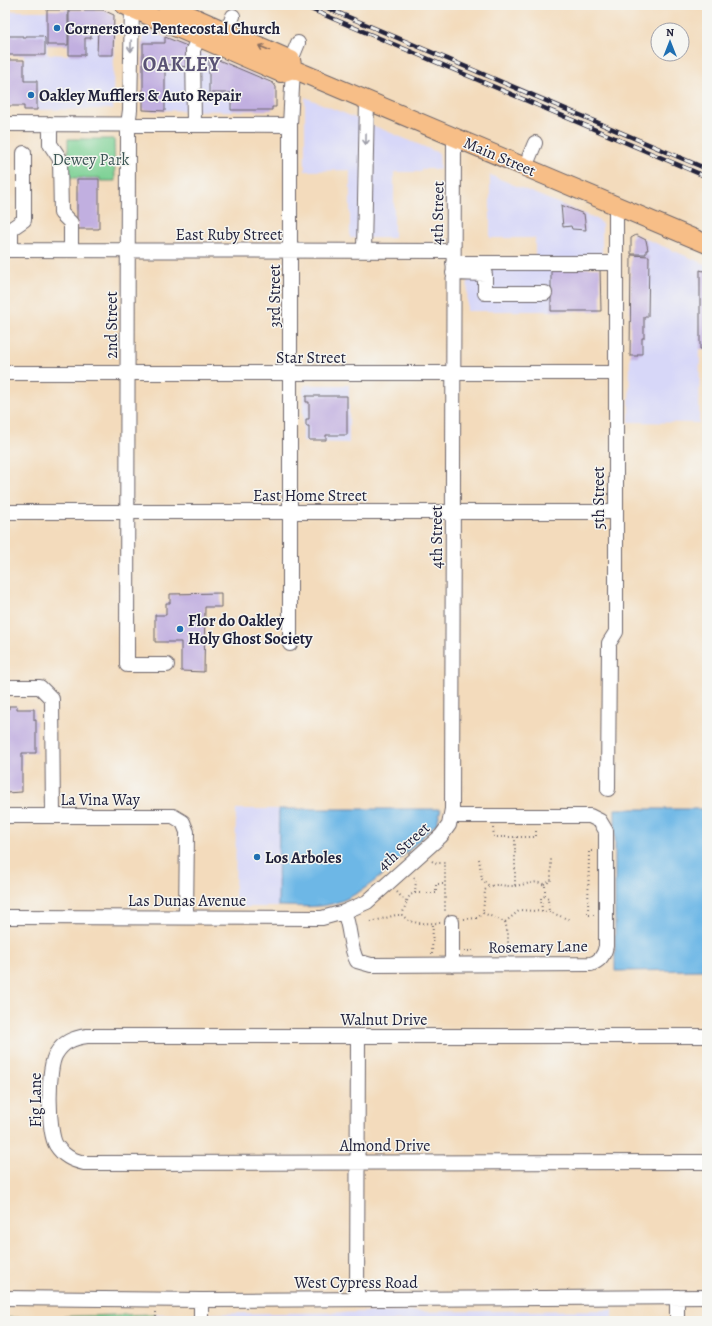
<svg xmlns="http://www.w3.org/2000/svg" width="712" height="1326" font-family="Alegreya,serif">
<style>
.built{fill:#d7d7f8}
.green{fill:#7ad093;stroke:#4e7967}
.water{fill:#6db7e6;stroke:#486c90}
.building{fill:#c1afe0}
.lines{fill:none;stroke-linecap:round;stroke-linejoin:round}
.minor-casing{stroke:#6b6368;stroke-width:16}
.major-casing{stroke:#6b6368;stroke-width:20}
.path{stroke:#6b6368;stroke-width:2;stroke-dasharray:1 3;stroke-linecap:butt}
.minor{stroke:#fff;stroke-width:14}
.major{stroke:#f7be87;stroke-width:18}
.rail-casing{stroke:#22223b;stroke-width:4.5}
.rail{stroke:#f6f6f2;stroke-width:3;stroke-dasharray:9;stroke-linecap:butt}
.oneway{stroke:#9c9ca7}
.oneway2{stroke:#8c7061}
.poi-dot{fill:#1f6fb2;stroke:#f6f6f2;stroke-width:1.5}
.labels{text-anchor:middle;stroke-width:3;stroke-linejoin:round;paint-order:stroke}
.poi-label{font-size:16px;font-weight:bold;fill:#22223b;stroke:#f6f6f2;text-anchor:start}
.street-label{font-size:16px;fill:#22223b;stroke:#f6f6f2}
.park-label{font-size:16px;fill:#3c5655;stroke:#f6f6f2}
.district-label{font-size:20px;font-weight:bold;letter-spacing:1px;fill:#5a5375;stroke:#f6f6f2}
</style>
<rect width="100%" height="100%" fill="#f6f6f2"/>
<filter id="ink" filterUnits="userSpaceOnUse"><feTurbulence type="fractalNoise" baseFrequency=".025" numOctaves="2"/><feDisplacementMap in="SourceGraphic" scale="8" xChannelSelector="R" yChannelSelector="G"/><feConvolveMatrix kernelMatrix="1 2 1 2 8 2 1 2 1" color-interpolation-filters="sRGB"/></filter>
<filter id="wash" filterUnits="userSpaceOnUse"><feTurbulence type="fractalNoise" baseFrequency=".012" numOctaves="4" result="noise"/><feDisplacementMap in="SourceGraphic" scale="16" xChannelSelector="R" yChannelSelector="G"/><feGaussianBlur stdDeviation="0.9" result="paint"/><feColorMatrix in="noise" values="0 0 0 0 0 0 0 0 0 0 0 0 0 0 0 0 0 1.4 0 .05"/><feComposite in="paint" operator="in"/></filter>
<g filter="url(#wash)">
<rect width="100%" height="100%" fill="#f3dbbc"/>
<path class="built" d="M68,10H103L114,15L113,109L24,110V55H5V11H47V54L68,55Z
M143,28L273,83L276,87V107H272V110L231,111L143,110Z
M305,97L439,153L440,169H422L421,172H394V238H350V170L305,171Z
M490,175L599,220L602,225V260H535V238H490Z
M632,233L707,265V349H700L699,423L629,422Z
M468,268H600L601,311H467Z
M306,385H349V443L303,442V388Z
M236,809H279L278,907H235Z
M613,1310V1321H155V1314Z"/>
<path class="green" d="M68,139H114L115,181H100V178H68Z
M155,1314V1321H5V1318Z"/>
<path class="water" d="M279,809H441L437,823C408,850 366,899 327,905C311,908 294,906 278,906Z
M615,809H707V970L615,971Z"/>
<g id="blocks">
<path class="building" d="M47,10H68V45H47Z
M69,10H103L114,15L113,55H97L98,27H91V38H85V55H69Z
M5,36H23V38H26V36H43L45,38V55H5Z
M165,37L187,46V67L165,64V111L143,110V43H165Z
M209,56L273,83L276,87V107H272V110H231V93H209Z
M5,60H24V81H37V110H24V106H5Z
M77,179H99V229H77Z
M561,205L584,214L586,230L572,229L571,226L563,227Z
M636,235L646,240L648,250H646V254H631V238Z
M631,255L649,256L648,317H644V338H642V354H638V356H630Z
M551,268H600L601,311H551Z
M700,270L707,272V349H700Z
M306,396H347V435H326V440H309V426H306V419H309V402H306Z
M221,593V607H205L204,672L181,671V642H155V615H166V603H170V594Z
M9,706H17V709H34V720H36V753H22V792L5,793V709H9Z"/>
</g>
</g>
<g filter="url(#ink)">
<use href="#blocks" fill-opacity="0" stroke="#6b6368" stroke-width="1"/>
<g class="lines">
<defs>
<path id="minor" d="M132,5L130,110L128,125L127,665H167
M227,32L233,16
M291,60L298,43
M5,124L290,125
M50,124V144L60,159L61,213L71,223V249
M194,124L193,50L199,37
M525,167L535,143
M11,249V229L24,220V153
M5,250L453,251
M364,250L367,100
M453,263H616
M453,273L485,274V293H545
M5,373H616
M5,512H615
M290,644V125L293,69
M5,687H40L52,699L53,816
M608,789L609,643L616,632V205
M5,816H173L183,822L187,832L186,917
M344,912C351,928 349,947 357,961L371,965L591,964C600,961 604,956 606,946V831L600,821L590,816H452
M5,917L322,918L344,912L367,902L441,836L449,825L452,809L454,137
M452,922V965
M707,1036H87C73,1038 63,1042 56,1054C47,1068 48,1132 56,1145C63,1156 72,1160 84,1163L707,1162
M677,1297V1321
M5,1298L201,1300L707,1297
M357,1299L358,1036
M201,1300V1321"/>
<path id="major" d="M124,5L281,73L293,69L707,244
M166,5L291,60L293,69"/>
</defs>
<use href="#minor" class="minor-casing"/>
<use href="#major" class="major-casing"/>
<path class="path" d="M493,828L494,837H536V828
M479,859L482,879L489,886
M432,861L435,863H445V912
M544,884L551,881V858
M515,886L537,882L545,885V896
M397,892L404,900L407,901L402,915C412,926 427,923 441,923
M415,893H436V884H445
M407,901L410,895L415,893L416,879L413,877
M542,911L541,898L545,896L548,898L549,912
M483,913L505,922L520,910L550,912L570,920
M594,915H588L589,851H595
M464,919L477,918L483,913L485,890C495,881 503,887 515,886V837
M371,922L396,915H402
M505,922L508,933V951
M464,951H476
M517,952L518,948H548L549,952
M432,954L433,923
M156,1312V1321"/>
<use href="#minor" class="minor"/>
<use href="#major" class="major"/>
<defs>
<path id="rail" d="M301,5L707,177
M320,5L707,169"/>
</defs>
<use href="#rail" class="rail-casing"/>
<use href="#rail" class="rail"/>
</g>
<defs><path id="oneway-shaft" d="M-6 0H5M1.5-3L5.5 0L1.5 3" fill="none" stroke-width="1.6" stroke-linecap="round" stroke-linejoin="round"/></defs>
<g class="oneway">
<use href="#oneway-shaft" transform="translate(131 46) rotate(91)"/>
<use href="#oneway-shaft" transform="translate(366 139) rotate(91)"/>
</g>
<use class="oneway2" href="#oneway-shaft" transform="translate(264 48) rotate(-157)"/>
</g>
<g class="poi-dot">
<circle cx="57" cy="28" r="4"/>
<circle cx="31" cy="95" r="4"/>
<circle cx="180" cy="629" r="4"/>
<circle cx="257" cy="857" r="4"/>
</g>
<g class="labels">
<g class="poi-label">
<text x="65" y="34">Cornerstone Pentecostal Church</text>
<text x="39" y="101">Oakley Mufflers &amp; Auto Repair</text>
<text x="188" y="626">Flor do Oakley<tspan x="188" dy="18">Holy Ghost Society</tspan></text>
<text x="265" y="863">Los Arboles</text>
</g>
<g class="street-label">
<text transform="translate(500 156) rotate(23)" y="6">Main Street</text>
<text transform="translate(437 213) rotate(-89)" y="6">4th Street</text>
<text x="229" y="240">East Ruby Street</text>
<text transform="translate(274 296) rotate(-90)" y="6">3rd Street</text>
<text transform="translate(111 325) rotate(-90)" y="6">2nd Street</text>
<text x="311" y="363">Star Street</text>
<text x="310" y="501">East Home Street</text>
<text transform="translate(598 498) rotate(-90)" y="6">5th Street</text>
<text transform="translate(436 537) rotate(-90)" y="6">4th Street</text>
<text x="100" y="805">La Vina Way</text>
<text transform="translate(403 846) rotate(-42)" y="6">4th Street</text>
<text x="187" y="906">Las Dunas Avenue</text>
<text transform="translate(538 946) rotate(-1)" y="6">Rosemary Lane</text>
<text x="384" y="1025">Walnut Drive</text>
<text transform="translate(35 1100) rotate(-90)" y="6">Fig Lane</text>
<text x="385" y="1151">Almond Drive</text>
<text x="356" y="1288">West Cypress Road</text>
</g>
<g class="park-label">
<text x="91" y="165">Dewey Park</text>
</g>
<g class="district-label">
<text x="182" y="71">OAKLEY</text>
</g>
</g>
<rect width="712" height="1326" fill="none" stroke="#f6f6f2" stroke-width="20"/>
<g transform="translate(670 42)"><circle r="19" fill="#f6f6f2" stroke="#a1a1a9"/>
<path d="M0-3L7 15L0 10L-7 15Z" fill="#1f6fb2"/>
<text y="-6" font-size="11" font-weight="bold" text-anchor="middle" fill="#22223b">N</text>
</g>
</svg>
